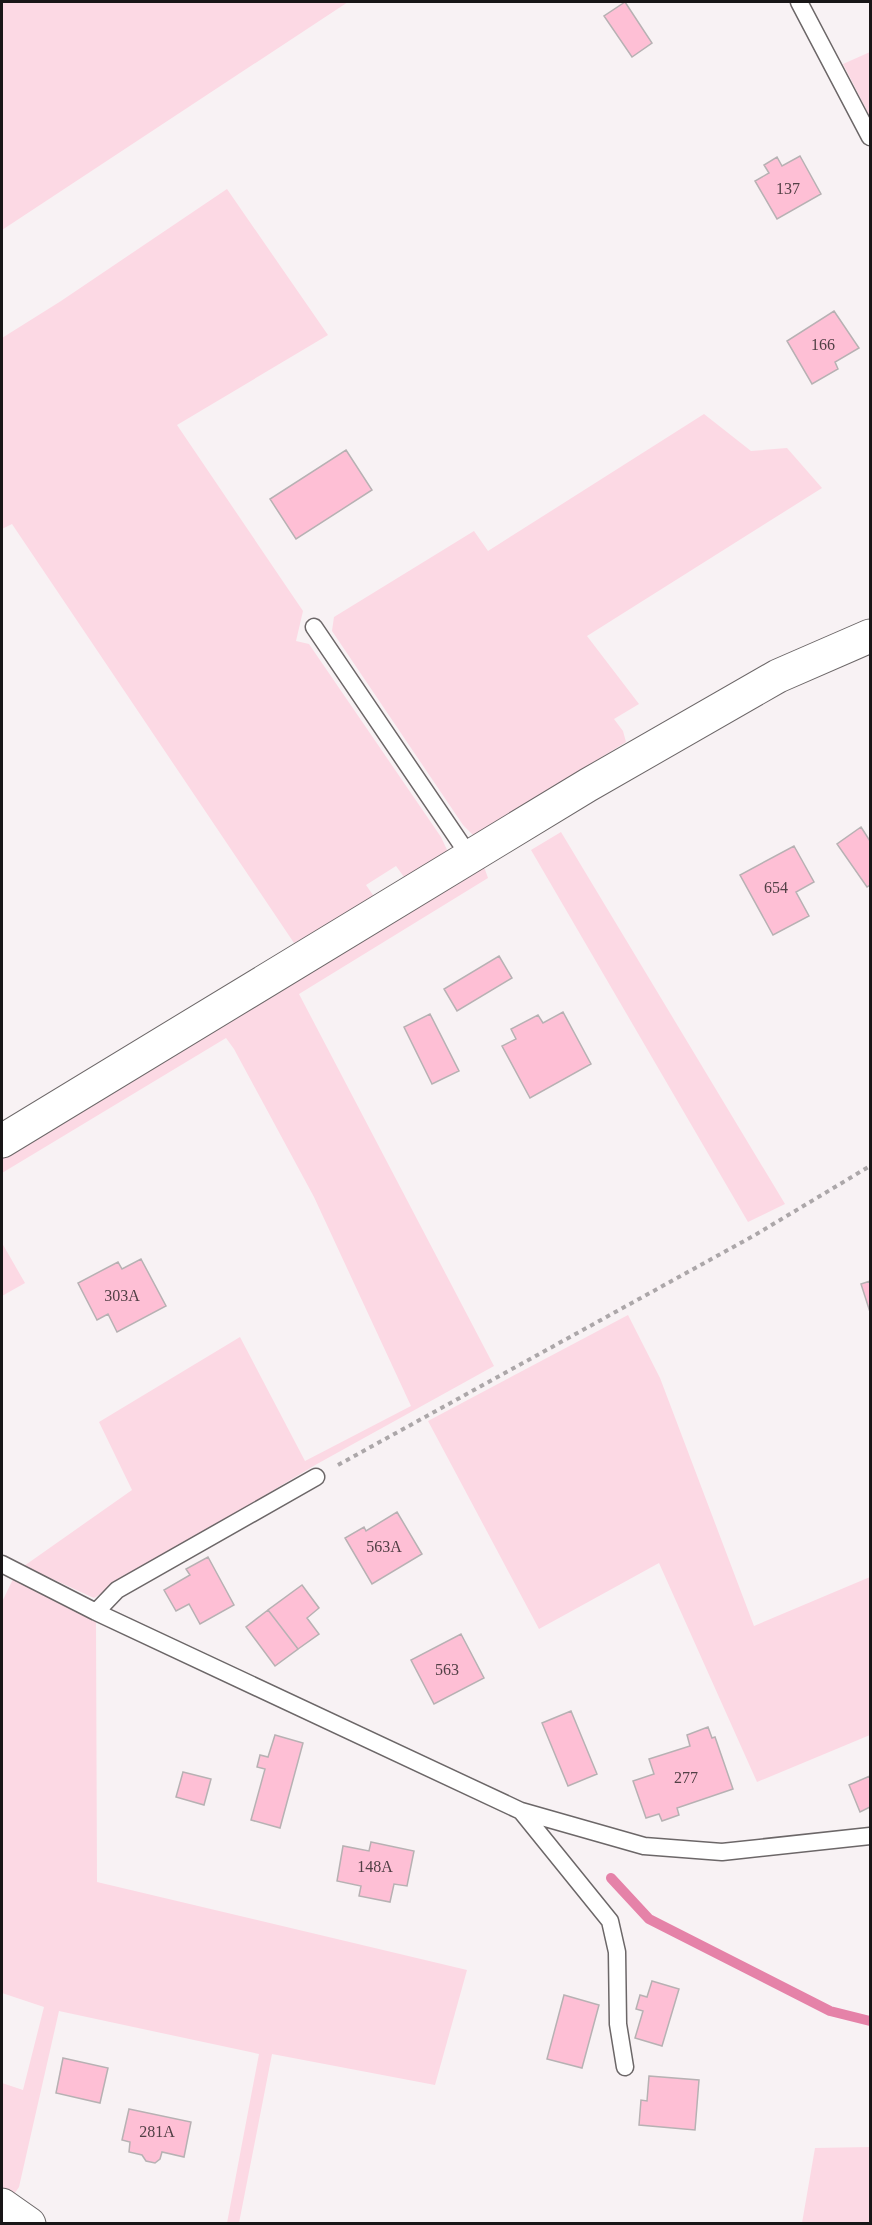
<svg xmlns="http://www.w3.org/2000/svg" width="872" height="2225" font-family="'Times New Roman',serif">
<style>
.green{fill:#fcd9e4}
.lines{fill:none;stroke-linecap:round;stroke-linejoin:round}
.stream{stroke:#e582a8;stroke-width:10}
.building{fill:#febfd5;stroke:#b7b1b3;stroke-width:1.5}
.lane-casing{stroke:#6c6768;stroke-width:19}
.street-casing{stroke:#6c6768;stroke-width:35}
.secondary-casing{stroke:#6c6768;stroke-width:35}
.path{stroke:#aca7a9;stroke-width:4;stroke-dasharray:4.5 4.5;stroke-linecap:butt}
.lane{stroke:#fff;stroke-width:16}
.street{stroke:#fff;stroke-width:33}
.secondary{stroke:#fff;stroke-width:33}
.labels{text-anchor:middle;stroke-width:6;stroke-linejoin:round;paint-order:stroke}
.number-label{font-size:16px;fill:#524046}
</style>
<rect width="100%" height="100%" fill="#f8f2f4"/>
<path class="green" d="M2,2H348L2,230Z
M870,52V117L843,64Z
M227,189L328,335L177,425L303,611L296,641L309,644L441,837L448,852L404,877L396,866L366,885L375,898L294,943L12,524L2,529V338L61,301Z
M704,414L751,451L787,448L822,488L587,636L639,704L614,719L623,731L626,742L474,836L463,825L332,631L334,617L474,531L488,551Z
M561,832L785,1204L748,1222L531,850Z
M483,864L488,878L299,994L494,1366L317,1464L94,1598L24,1566L132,1490L99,1422L240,1337L305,1461L411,1406L314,1197L234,1049L226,1038L2,1173V1158Z
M2,1243L25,1283L2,1296Z
M628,1315L660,1378L754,1626L870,1577V1735L757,1782L659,1563L539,1629L428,1421Z
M13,1579L96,1622L97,1882L467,1970L435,2085L272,2054L239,2223H227L259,2054L59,2011L19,2187L10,2200L2,2195V2083L23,2090L44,2007L2,1993V1602Z
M870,2147V2223H802L815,2148Z"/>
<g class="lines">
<path class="stream" d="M611,1878L649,1919L830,2011L870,2021"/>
</g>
<path class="building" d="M625,2L652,43L632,57L604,16Z
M800,156L821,194L777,219L755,181L769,173L764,165L777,157L782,166Z
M834,311L859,348L835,362L838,369L812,384L787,341Z
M346,450L372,490L296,539L270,499Z
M861,827L870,841V885L867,887L837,844Z
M794,846L814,882L796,892L809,916L773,935L740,875Z
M499,956L512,978L457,1011L444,989Z
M563,1012L591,1064L530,1098L502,1046L516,1039L511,1029L538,1015L543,1023Z
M430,1014L459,1071L432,1084L404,1027Z
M141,1259L166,1306L117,1332L108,1314L97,1320L78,1283L118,1262L122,1269Z
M870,1281V1312L861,1284Z
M397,1512L422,1554L372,1584L345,1538L364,1527L366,1531Z
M208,1557L234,1605L200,1624L189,1604L176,1611L164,1590L190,1575L186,1569Z
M302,1585L319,1608L307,1618L319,1634L298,1649L268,1610Z
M268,1610L298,1649L275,1666L246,1627Z
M461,1634L484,1678L434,1704L411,1660Z
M571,1711L597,1774L568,1786L542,1723Z
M708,1727L712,1738L715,1737L733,1789L677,1808L679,1815L662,1821L659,1814L646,1818L633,1781L654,1774L649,1759L690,1746L687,1735Z
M275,1735L303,1743L280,1828L251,1820L265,1769L257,1767L260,1755L268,1757Z
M183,1772L211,1779L204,1805L176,1797Z
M870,1776V1807L860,1812L849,1785Z
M371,1842L414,1851L407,1886L394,1884L390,1902L359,1896L361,1886L337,1881L343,1846L369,1851Z
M652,1981L679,1989L662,2046L635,2038L643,2011L636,2009L640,1995L647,1997Z
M564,1995L599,2005L582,2068L547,2059Z
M63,2058L108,2068L100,2103L56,2093Z
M649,2076L699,2080L695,2130L639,2125L641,2100L647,2101Z
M129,2109L191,2122L184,2157L162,2152L160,2159L155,2163L146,2161L142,2155L129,2152L130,2142L122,2140Z"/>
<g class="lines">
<defs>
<path id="lane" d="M799,2L870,137
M314,627L470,857
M2,1564L96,1612L521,1811L644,1846L722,1852L870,1836
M96,1612L117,1590L316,1477
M521,1811L610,1921L617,1952L618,2024L625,2067"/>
<path id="street" d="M2,2205L29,2224"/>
<path id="secondary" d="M2,1141L588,785L778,676L870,636"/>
</defs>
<use href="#lane" class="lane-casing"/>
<use href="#street" class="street-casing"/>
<use href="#secondary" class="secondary-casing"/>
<path class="path" d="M338,1465L755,1235L870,1166"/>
<use href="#lane" class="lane"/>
<use href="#street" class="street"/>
<use href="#secondary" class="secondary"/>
</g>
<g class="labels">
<g class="number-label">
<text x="788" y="194">137</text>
<text x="823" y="350">166</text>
<text x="776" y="893">654</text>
<text x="122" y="1301">303A</text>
<text x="384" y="1552">563A</text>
<text x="447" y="1675">563</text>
<text x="686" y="1783">277</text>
<text x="375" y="1872">148A</text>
<text x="157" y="2137">281A</text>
</g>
</g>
<rect width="872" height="2225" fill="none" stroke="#181617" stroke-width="6"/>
</svg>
